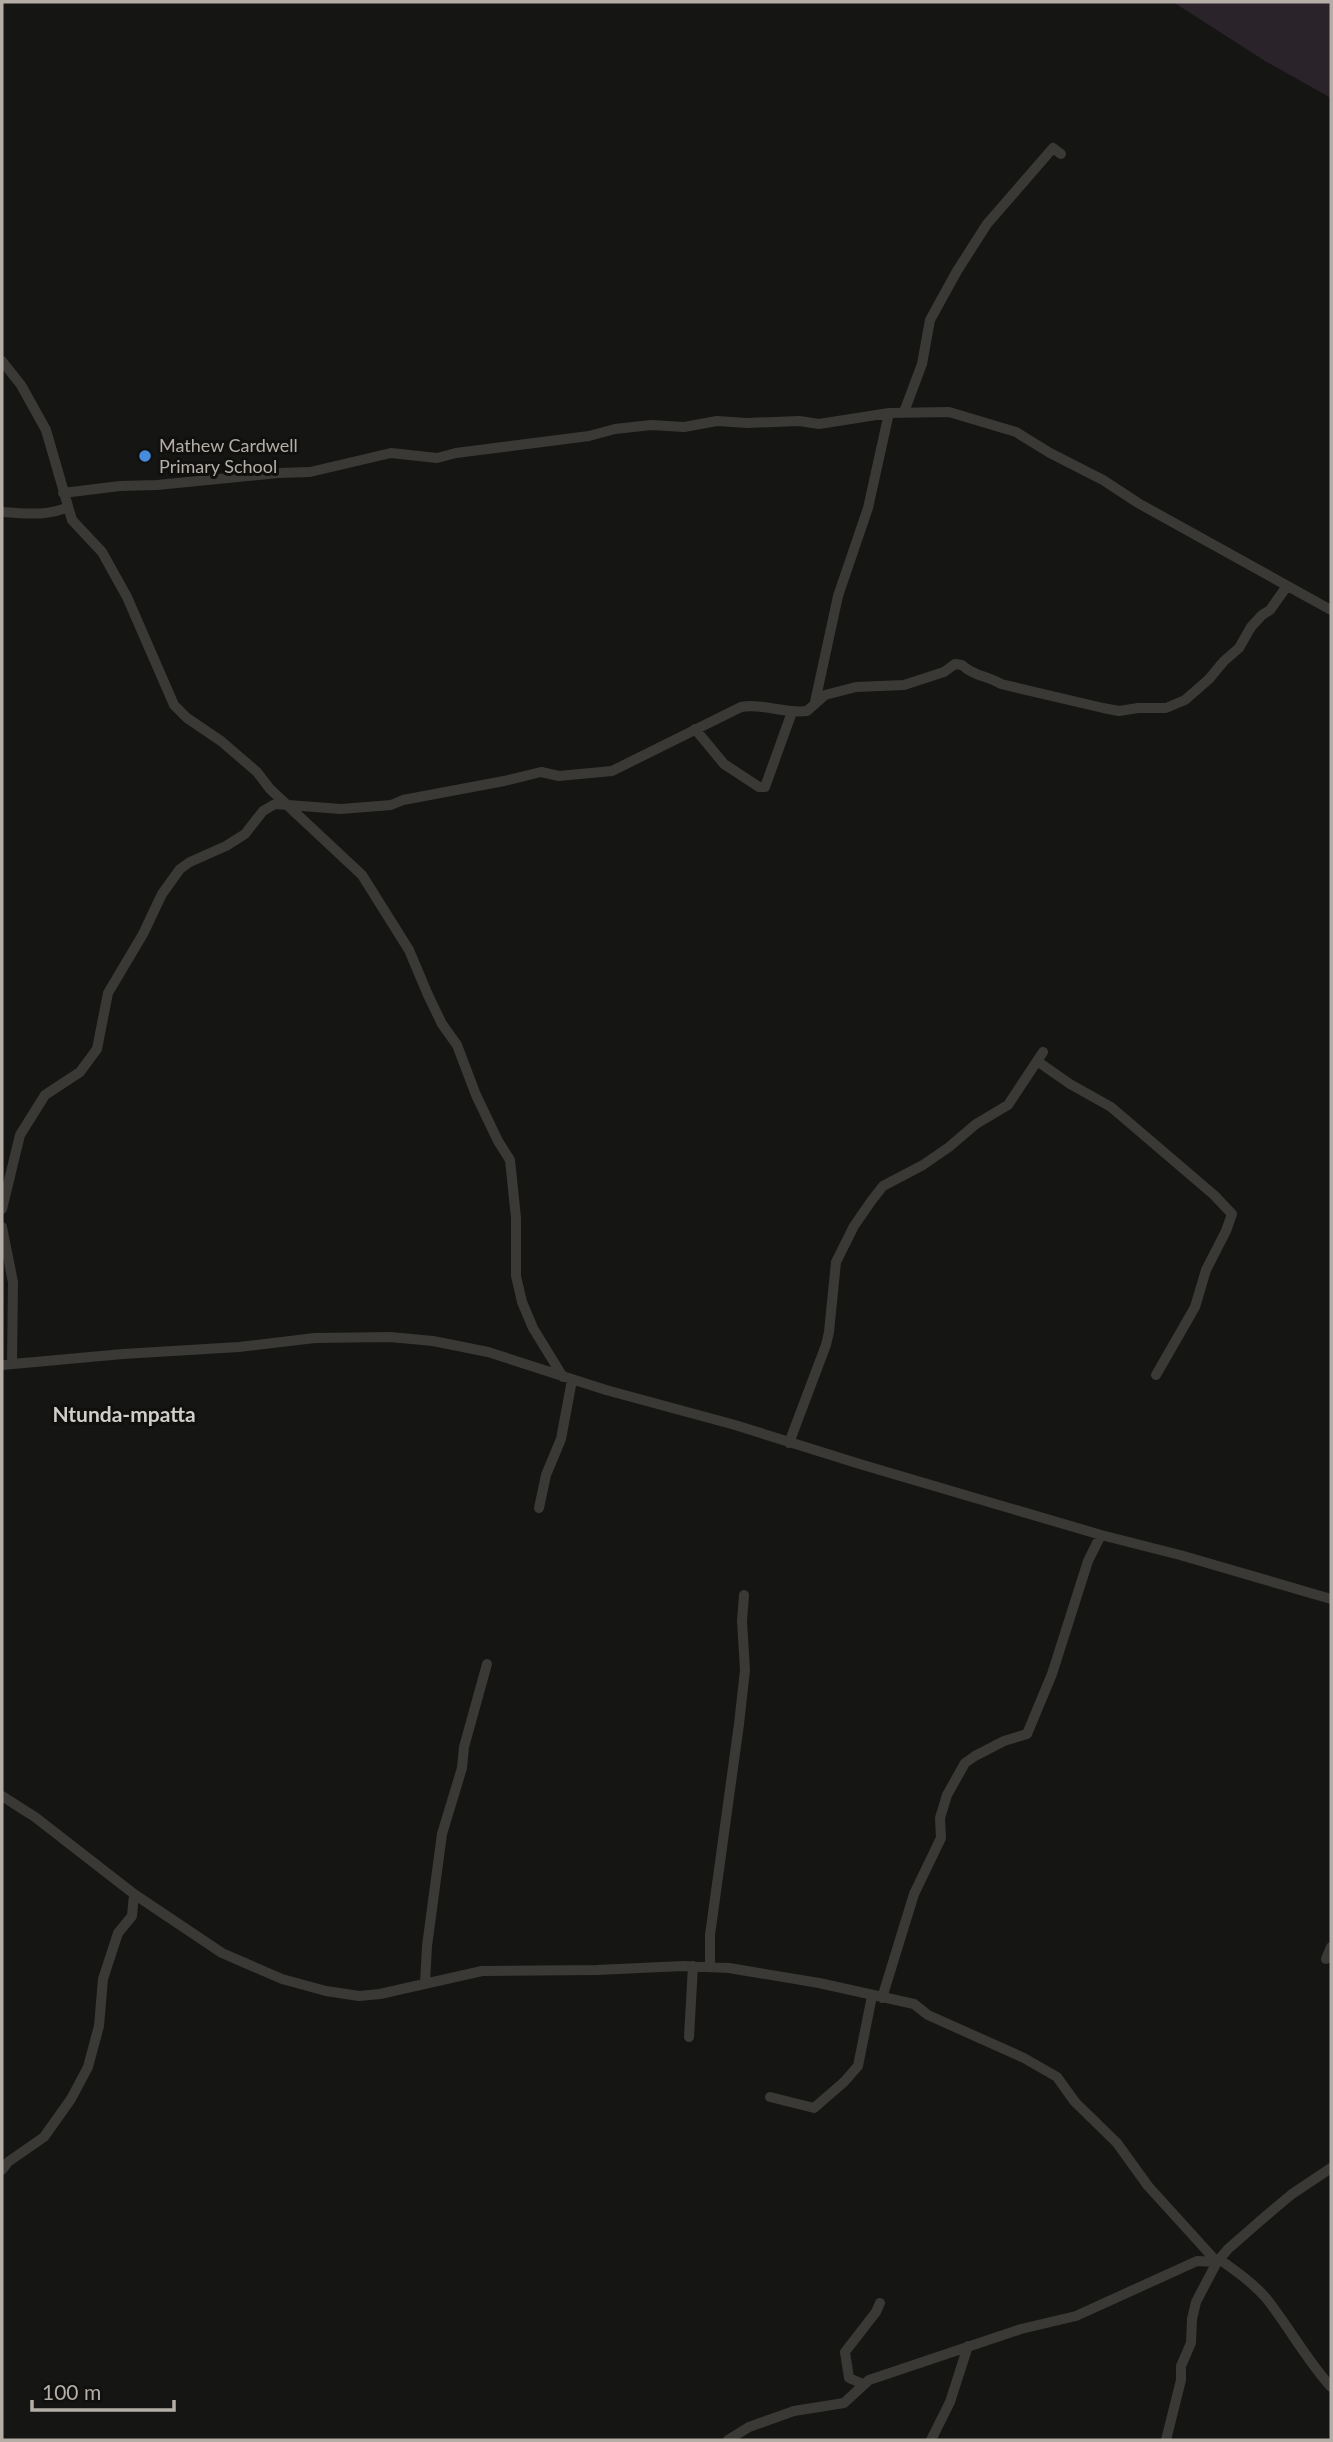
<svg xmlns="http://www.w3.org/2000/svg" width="1333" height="2442" font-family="Lato,sans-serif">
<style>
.green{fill:#2a232a}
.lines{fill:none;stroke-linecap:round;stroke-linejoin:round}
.minor{stroke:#3a3935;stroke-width:10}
.poi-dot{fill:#458cdc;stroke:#10100f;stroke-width:2.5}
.labels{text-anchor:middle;stroke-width:6;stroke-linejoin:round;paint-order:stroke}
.poi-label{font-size:18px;fill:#b4aea7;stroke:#10100f;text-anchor:start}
.quarter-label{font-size:21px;font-weight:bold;fill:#d1cdc8;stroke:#10100f}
</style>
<rect width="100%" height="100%" fill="#151514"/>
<path class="green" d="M1173,2H1331V98L1265,61Z"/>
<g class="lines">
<path class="minor" d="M2,361L21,385L46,430L72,520L102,552L127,597L174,705L187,718L221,741L257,772L270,789L362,875L409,950L428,995L442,1024L457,1045L476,1095L498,1141L510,1160L516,1218V1276L522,1302L533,1328L563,1377
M904,412L922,364L930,320L957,271L987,224L1053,148L1061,154
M63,493L120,486L157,485L278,473L310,472L391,453L437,458L456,453L589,436L615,429L651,425L684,427L717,421L747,423L799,421L819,424L889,413L949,412L1016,432L1050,453L1103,480L1138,503L1331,610
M2,512C24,513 46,517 68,507
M815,702L838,596L868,508L889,413
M695,729L724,764L759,787H765L792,712
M1037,1061L1070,1084L1111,1107L1214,1195L1232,1214L1226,1231L1206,1270L1195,1307L1156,1375
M2,1209L20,1135L45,1095L80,1072L97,1049L108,993L143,934L162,894L180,869L190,862L226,846L245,834L263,811L275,804L341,809L391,805L403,800L504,781L541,772L559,776L612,771L741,707C763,703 784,714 807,711L825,695L856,687L904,685L944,672L955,664L962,665C973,676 988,676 1001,684L1103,708L1119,711L1138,708H1166L1185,700L1209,679L1224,661L1239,648L1251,627L1262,615L1270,610L1287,586
M2,1227L13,1282L12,1364
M2,1365L123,1354L239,1347L315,1338L390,1337L433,1341L488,1352L606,1390L735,1425L863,1465L1101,1535L1180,1555L1331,1599
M789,1443L826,1345L829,1332L836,1262L854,1226L872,1200L883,1186L923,1165L949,1147L976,1124L1008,1105L1043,1052
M539,1508L546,1475L561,1439L572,1380
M2,1796L35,1817L134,1894L222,1953L282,1979L326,1991L359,1996L380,1994L482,1971L597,1970L683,1966L729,1968L819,1983L914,2004L928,2015L1024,2058L1057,2077L1075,2102L1117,2143L1148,2186L1217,2262L1197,2261L1076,2316L1021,2329L869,2380L844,2403L794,2411L749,2427L728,2440
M1326,1959L1331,1947
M710,1967V1935L739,1724L745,1670L742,1621L744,1595
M425,1983L427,1946L442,1834L462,1768L464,1747L487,1664
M882,1998L914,1894L941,1838L940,1818L947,1795L965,1763L975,1756L1004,1741L1027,1734L1052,1674L1088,1561L1101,1535
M689,2037L693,1966
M770,2097L814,2108L844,2082L858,2066L872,1996
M2,2170L8,2162L44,2137L71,2099L88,2067L99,2026L103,1979L118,1933L132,1916L134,1894
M1219,2259C1236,2271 1253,2283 1266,2298C1289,2327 1306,2359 1331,2387
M863,2384L849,2378L845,2352L876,2312L880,2303
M931,2440L950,2402L968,2346
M1166,2440L1181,2380V2366L1191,2343L1192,2319L1196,2302L1217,2262L1228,2249L1260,2221L1292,2194L1331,2168"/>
</g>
<circle class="poi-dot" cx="145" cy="456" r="7"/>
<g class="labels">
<g class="poi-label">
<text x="159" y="452">Mathew Cardwell<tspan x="159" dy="21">Primary School</tspan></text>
</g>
<g class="quarter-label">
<text x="124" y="1422">Ntunda-mpatta</text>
</g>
</g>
<rect width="1333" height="2442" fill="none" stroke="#b4aea7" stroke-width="7"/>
<path d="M32 2400v10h142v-10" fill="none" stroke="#b4aea7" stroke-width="3.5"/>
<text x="42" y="2400" font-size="21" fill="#b4aea7" stroke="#10100f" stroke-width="5" paint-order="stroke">100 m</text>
</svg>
